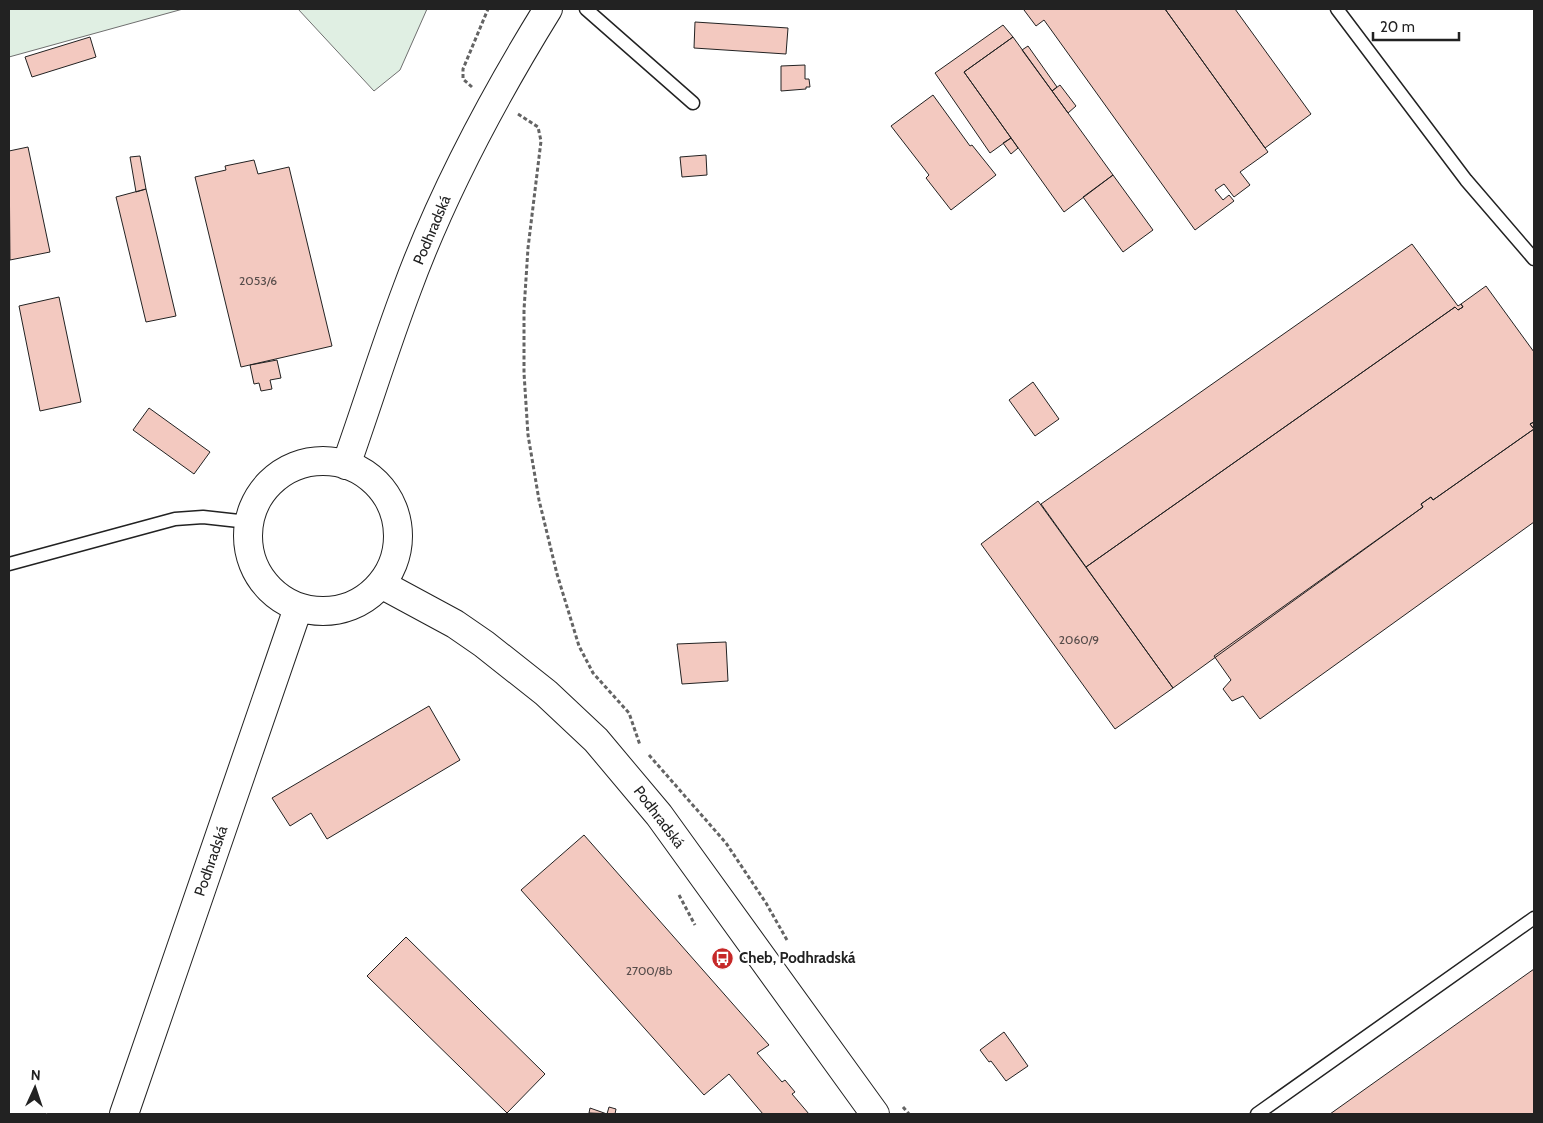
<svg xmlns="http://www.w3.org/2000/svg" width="1543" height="1123" font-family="Cabin,sans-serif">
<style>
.green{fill:#e0efe3;stroke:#6f6f6f}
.building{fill:#f3c9c0;stroke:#222}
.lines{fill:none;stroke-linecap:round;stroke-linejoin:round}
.lane-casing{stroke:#222;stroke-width:15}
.secondary-casing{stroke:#222;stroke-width:30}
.path{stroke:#646464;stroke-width:3;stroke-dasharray:4 2.5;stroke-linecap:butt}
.lane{stroke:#fff;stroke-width:12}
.secondary{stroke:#fff;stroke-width:28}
.labels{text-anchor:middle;stroke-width:4;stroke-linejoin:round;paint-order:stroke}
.number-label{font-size:12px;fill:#564c4a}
.street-label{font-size:15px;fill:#222;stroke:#fff}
.poi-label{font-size:15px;font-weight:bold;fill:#222;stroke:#fff;text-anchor:start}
</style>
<rect width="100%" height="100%" fill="#fff"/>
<path class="green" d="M9,9H183L9,57Z
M298,9H427L400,70L374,91Z"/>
<path class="building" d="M1026,9H1165L1268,152L1240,172L1250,185L1234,197L1224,184L1215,190L1223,200L1229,195L1234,201L1195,230L1044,20L1036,26L1024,10Z
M1165,9H1235L1311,114L1265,148Z
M695,22L788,28L786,54L694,48Z
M1003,25L1013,37L964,72L1011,138L990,153L935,73Z
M90,37L96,57L32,77L25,57Z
M1013,37L1113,175L1064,212L964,72Z
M1028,46L1057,87L1052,91L1022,50Z
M805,65V79H809L810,87H806V89L781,91V66Z
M1060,85L1076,106L1068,113L1052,91Z
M933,95L970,146L972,145L996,175L951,210L926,178L929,175L891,126Z
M1011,138L1018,148L1011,154L1003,143Z
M28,147L50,252L10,260L9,151Z
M706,155L707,175L682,177L680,157Z
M140,156L146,189L136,192L130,157Z
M254,160L258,174L289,167L332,346L241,367L195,177L226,170L225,166Z
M1113,175L1153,230L1123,252L1083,197Z
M146,189L176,316L146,322L116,197Z
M1412,244L1458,306L1461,304L1463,307L1458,310L1455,307L1086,567L1041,504Z
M1486,286L1534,352V422L1530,424L1534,429L1433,500L1431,497L1421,504L1423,507L1173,688L1086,567L1455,307L1458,310L1463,307L1461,304Z
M59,297L81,402L40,411L19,306Z
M277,360L281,378L270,380L272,389L261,391L259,383L254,384L250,365Z
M1033,382L1059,419L1035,436L1009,400Z
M149,408L210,452L194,474L133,430Z
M1534,422V522L1260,719L1243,696L1232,701L1223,689L1231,680L1214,656L1423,507L1421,504L1431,497L1433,500L1534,429L1530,424Z
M1038,501L1173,688L1115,729L981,544Z
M726,642L728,681L682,684L677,644Z
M429,706L460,760L327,839L311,813L290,826L272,798Z
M584,835L769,1045L757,1053L782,1082L785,1080L795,1092L792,1094L809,1114H763L729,1074L704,1095L521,890Z
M406,937L545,1074L507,1113L367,976Z
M1534,969V1114H1330Z
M1004,1032L1028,1066L1006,1081L991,1061L989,1062L980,1050Z
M609,1107L616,1109L615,1114L589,1113L590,1108L607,1114Z"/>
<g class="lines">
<defs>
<path id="lane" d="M586,9L693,103
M1337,9L1466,180L1534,259
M9,564L175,519L203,517L248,522
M1257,1114L1534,918"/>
<path id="secondary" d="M248 536a75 75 0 1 1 150 0a75 75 0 1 1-150 0Z
M346,465C367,406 385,347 407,289C443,191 493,98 548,9
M381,584L455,624L484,644L546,693L596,740L659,815L875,1114
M124,1114L298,608"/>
</defs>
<use href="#lane" class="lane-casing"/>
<use href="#secondary" class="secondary-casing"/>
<path class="path" d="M472,87L463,79V69L488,9
M518,114L538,127L541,141L528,248L524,310V373L528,435L539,500L557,574L579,646L593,673L629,713L640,745
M649,755L726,843L766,903L787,940
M679,895L695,925
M903,1107L909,1114"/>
<use href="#lane" class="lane"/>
<use href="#secondary" class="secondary"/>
</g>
<defs>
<symbol id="bus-disc" viewBox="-11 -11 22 22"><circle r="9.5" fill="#c62828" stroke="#fff"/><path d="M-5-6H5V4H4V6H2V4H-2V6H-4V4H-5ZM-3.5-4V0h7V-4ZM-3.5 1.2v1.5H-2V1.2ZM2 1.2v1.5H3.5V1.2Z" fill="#fff"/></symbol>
</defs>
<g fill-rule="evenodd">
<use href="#bus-disc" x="710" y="946" width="25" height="25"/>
</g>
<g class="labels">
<g class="number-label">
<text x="258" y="285">2053/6</text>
<text x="1079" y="644">2060/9</text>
<text x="649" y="975">2700/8b</text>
</g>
<g class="street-label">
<text transform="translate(432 230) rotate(-67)" y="5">Podhradská</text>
<text transform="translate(659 817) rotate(53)" y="5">Podhradská</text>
<text transform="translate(211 861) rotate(-71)" y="5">Podhradská</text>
</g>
<g class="poi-label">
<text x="739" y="963">Cheb, Podhradská</text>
</g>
</g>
<rect width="1543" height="1123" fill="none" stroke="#222222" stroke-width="20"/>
<g transform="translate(35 1088) rotate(3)" stroke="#ffffff" stroke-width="4" paint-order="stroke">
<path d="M0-4L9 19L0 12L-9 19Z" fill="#222222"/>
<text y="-8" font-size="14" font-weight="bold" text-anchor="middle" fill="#222222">N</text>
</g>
<path d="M1373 32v8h86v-8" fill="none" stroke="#222222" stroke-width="2.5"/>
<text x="1380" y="32" font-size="15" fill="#222222" stroke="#ffffff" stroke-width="4" paint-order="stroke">20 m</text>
</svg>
